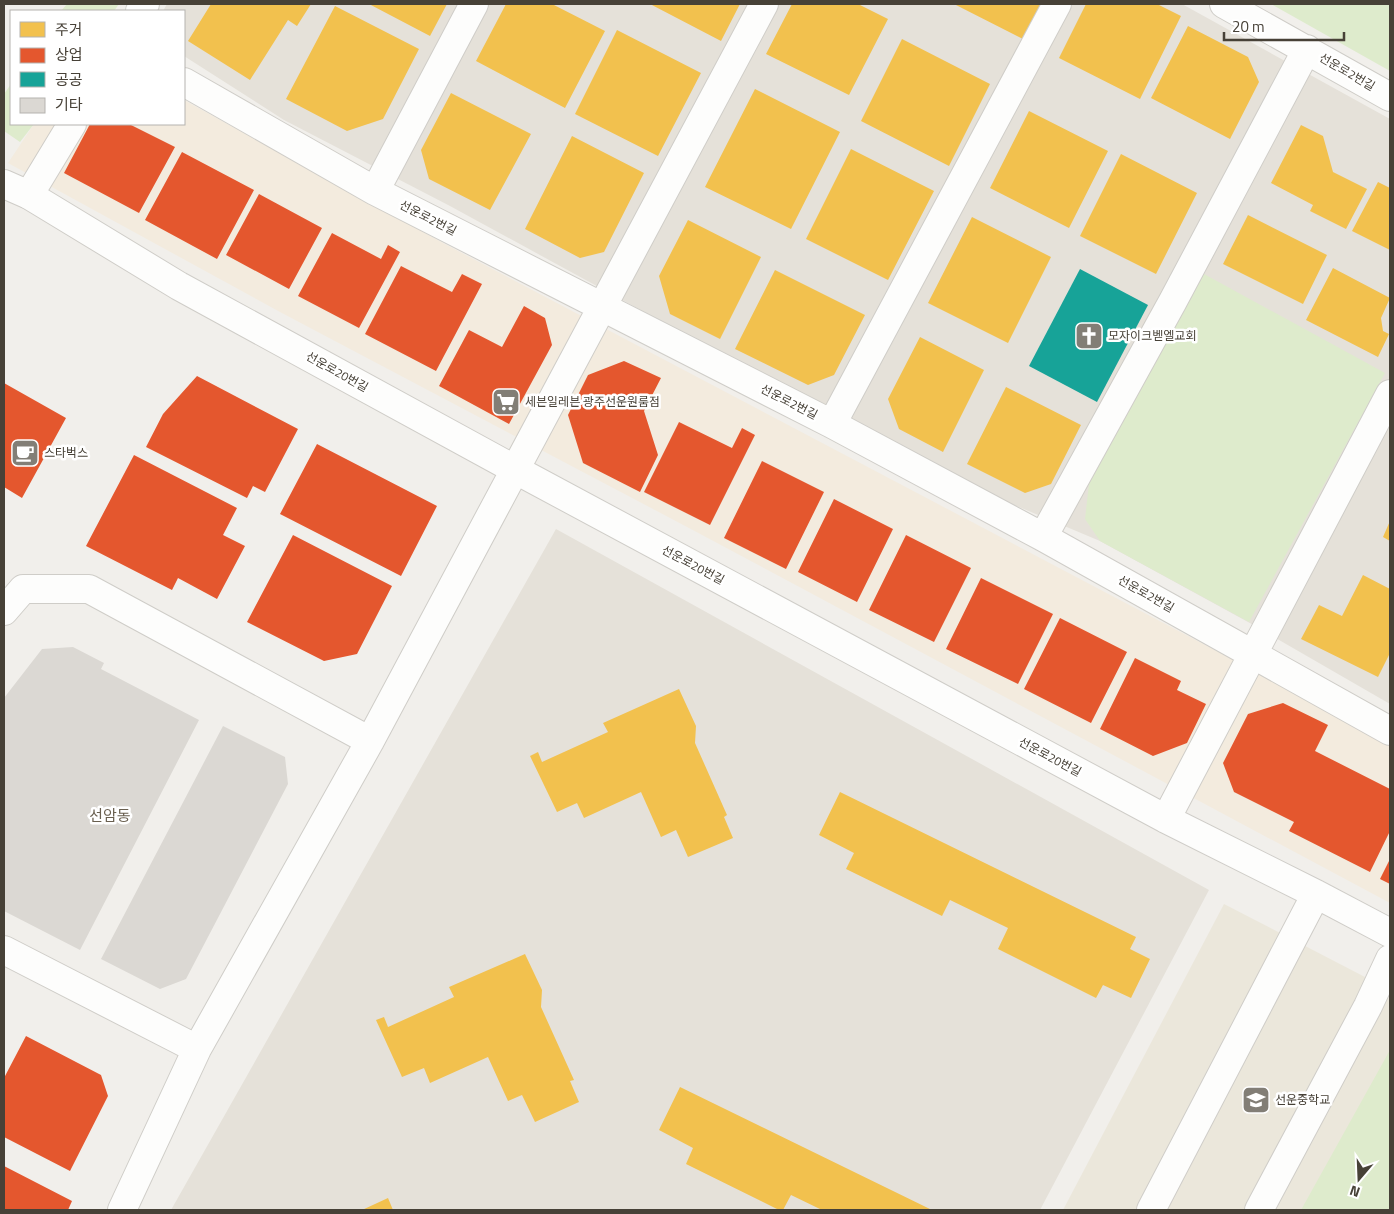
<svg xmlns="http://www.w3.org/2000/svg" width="1394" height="1214" font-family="'Titillium Web','Noto Sans KR',sans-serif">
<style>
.residential{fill:#e5e1d9}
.commercial{fill:#f3ebde}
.education{fill:#ebe7db}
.green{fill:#deebcc}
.homes{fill:#f2c14e}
.shops{fill:#e4572e}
.public{fill:#17a398}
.building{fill:#dbd8d3}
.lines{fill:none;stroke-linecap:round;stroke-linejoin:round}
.pedestrian-casing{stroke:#cfcdc8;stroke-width:30}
.minor-casing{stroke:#cfcdc8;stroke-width:30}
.pedestrian{stroke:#fdfdfc;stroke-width:28}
.minor{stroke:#fdfdfc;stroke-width:28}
.labels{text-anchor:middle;stroke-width:5;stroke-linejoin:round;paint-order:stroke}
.street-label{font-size:12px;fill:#474137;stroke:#fff}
.poi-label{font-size:12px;fill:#474137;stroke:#fff;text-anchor:start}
.quarter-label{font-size:15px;fill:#695f4f;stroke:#fff}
</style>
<rect width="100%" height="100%" fill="#f1efeb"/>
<path class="residential" d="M167,4H1182L1390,119V704L1248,622L1100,541L1012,504L895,444L727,357L450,206L284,120L184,56V11H163Z
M556,529L1209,890L1040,1210H171Z"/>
<path class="commercial" d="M184,100L443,243L1304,697L1390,745V903L689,528L280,312L8,163L34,124H184Z"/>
<path class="education" d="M1224,904L1390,990V1210H1063Z"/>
<path class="green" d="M67,4H119L114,11H61Z
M1271,4H1390V71Z
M11,84V124H34L20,142L4,131V94Z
M1204,274L1385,373L1249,622L1100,541L1085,519L1089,484Z
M1390,1050V1210H1301Z"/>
<path class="homes" d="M211,4H311L297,26L288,20L250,80L188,41Z
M369,4H447L430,36Z
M506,4H552L605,31L565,108L476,61Z
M650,4H740L721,41Z
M792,4H858L888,19L849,95L766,54Z
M954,4H1041L1023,39Z
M1086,4H1157L1181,16L1140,99L1059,58Z
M335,6L419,49L383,119L347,131L286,99Z
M1188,26L1248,57L1259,82L1230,139L1151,98Z
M617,30L701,73L658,156L575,114Z
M902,39L990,84L949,166L861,121Z
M755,89L840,132L791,229L705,187Z
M451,93L531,134L490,210L429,179L421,150Z
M1029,111L1108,151L1069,228L990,188Z
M1301,125L1323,136L1333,172L1367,189L1346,229L1310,211L1313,205L1271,183Z
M572,136L644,173L604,252L580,258L525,229Z
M851,149L934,191L888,280L806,239Z
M1121,154L1197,193L1156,274L1080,236Z
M1378,182L1390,188V250L1352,231Z
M1248,215L1327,255L1303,304L1223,264Z
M972,217L1051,257L1008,343L928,303Z
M688,220L761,257L720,339L670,314L659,276Z
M1333,268L1390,298L1381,318L1383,331L1389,334L1378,357L1306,320Z
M775,270L865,315L834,375L808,385L735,349Z
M920,337L984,370L943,452L899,429L888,399Z
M1006,387L1081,425L1051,484L1025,493L967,464Z
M1390,521V541L1383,537Z
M1363,575L1390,589V653L1378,677L1301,639L1319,605L1342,616Z
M679,689L696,726L695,743L727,815L724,817L733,838L688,857L676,830L661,837L641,792L584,818L577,803L557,812L530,756L538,752L542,762L608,732L603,723Z
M840,792L1136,937L1130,949L1150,959L1131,998L1103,985L1096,998L998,949L1008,928L950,900L942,916L846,869L854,853L819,835Z
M525,954L542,990L541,1007L574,1080L570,1081L579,1102L535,1122L522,1095L508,1101L488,1057L430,1083L424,1068L402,1077L376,1020L384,1017L388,1027L454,997L449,987Z
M680,1087L932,1210H822L791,1195L783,1210H779L686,1164L693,1148L659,1130Z
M388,1198L393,1210H362Z"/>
<path class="shops" d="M90,124H129L175,147L139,213L64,173Z
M182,152L254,190L217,259L145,220Z
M259,194L322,228L289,289L226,255Z
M332,233L381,259L388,245L400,252L359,328L298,296Z
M401,266L452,292L462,274L482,284L436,371L365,334Z
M524,306L545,318L552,345L509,424L439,386L469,330L502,347Z
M624,361L661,378L644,411L658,455L640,492L583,463L568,415L588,375Z
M197,376L298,429L265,492L253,486L247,498L146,447L163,414Z
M4,383L66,418L22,498L4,487Z
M679,422L732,448L742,428L755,435L710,525L644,492Z
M317,444L437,506L401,576L280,514Z
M134,455L237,508L223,535L245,546L217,599L178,578L172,590L86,546Z
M762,461L824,492L786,569L724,538Z
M834,499L893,529L857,602L798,572Z
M293,535L392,586L357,654L324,661L247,622Z
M906,535L971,568L934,642L869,610Z
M981,578L1053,614L1018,684L946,649Z
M1060,618L1127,652L1091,723L1024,689Z
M1135,658L1181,681L1177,690L1206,704L1187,743L1153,756L1100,729Z
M1283,703L1328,725L1315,751L1390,789V831L1370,872L1289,831L1294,822L1234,792L1223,763L1248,714Z
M1390,859V884L1380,879Z
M26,1036L101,1075L108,1096L70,1171L4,1137V1078Z
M4,1166L72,1201L68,1210H4Z"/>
<path class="public" d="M1080,269L1148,305L1097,402L1029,366Z"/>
<path class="building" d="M73,647L104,663L101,669L199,720L80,950L4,911V698L42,649Z
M223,726L285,757L288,784L186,979L160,989L101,959Z"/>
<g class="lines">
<defs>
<path id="pedestrian" d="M29,195L72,124
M1259,1210L1368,1006L1390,959"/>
<path id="minor" d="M1224,4L1390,97
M140,11L145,4
M184,82L375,191L832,424L1043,537L1390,731
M4,184L29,195L179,286L516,470L1166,819L1316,894L1390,933
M375,191L474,4
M832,424L1057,4
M1043,537L1173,301L1307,49
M4,611L23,589H89L370,741
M1166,819L1390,394
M4,950L197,1049
M122,1210L197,1049L370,741L764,4
M1151,1210L1316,894"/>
</defs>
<use href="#pedestrian" class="pedestrian-casing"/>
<use href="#minor" class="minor-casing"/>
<use href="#pedestrian" class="pedestrian"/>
<use href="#minor" class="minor"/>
</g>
<defs>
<symbol id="church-square" viewBox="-11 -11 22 22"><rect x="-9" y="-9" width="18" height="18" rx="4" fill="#827e76" stroke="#fff"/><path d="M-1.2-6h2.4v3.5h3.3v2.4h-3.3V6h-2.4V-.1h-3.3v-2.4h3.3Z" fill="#fff"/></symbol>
<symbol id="supermarket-square" viewBox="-11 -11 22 22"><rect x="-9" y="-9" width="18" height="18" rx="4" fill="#827e76" stroke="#fff"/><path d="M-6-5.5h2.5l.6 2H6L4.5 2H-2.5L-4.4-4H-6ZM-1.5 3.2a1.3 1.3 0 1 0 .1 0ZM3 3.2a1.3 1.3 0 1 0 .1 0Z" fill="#fff"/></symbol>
<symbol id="cafe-square" viewBox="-11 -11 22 22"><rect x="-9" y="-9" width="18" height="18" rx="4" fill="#827e76" stroke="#fff"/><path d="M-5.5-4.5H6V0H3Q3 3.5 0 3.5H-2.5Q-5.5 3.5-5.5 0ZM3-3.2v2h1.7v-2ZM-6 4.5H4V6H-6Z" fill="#fff"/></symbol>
<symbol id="school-square" viewBox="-11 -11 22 22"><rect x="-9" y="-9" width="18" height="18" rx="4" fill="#827e76" stroke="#fff"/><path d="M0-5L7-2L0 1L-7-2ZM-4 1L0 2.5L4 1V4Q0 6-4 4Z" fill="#fff"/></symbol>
</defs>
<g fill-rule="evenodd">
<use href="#church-square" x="1073" y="320" width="32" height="32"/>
<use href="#supermarket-square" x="490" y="386" width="32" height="32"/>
<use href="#cafe-square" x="9" y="437" width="32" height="32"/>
<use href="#school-square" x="1240" y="1084" width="32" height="32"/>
</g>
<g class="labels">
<g class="street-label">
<text transform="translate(1347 72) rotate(30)" y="4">선운로2번길</text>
<text transform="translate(428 218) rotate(27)" y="4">선운로2번길</text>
<text transform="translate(337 372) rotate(29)" y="4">선운로20번길</text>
<text transform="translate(789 402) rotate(27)" y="4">선운로2번길</text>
<text transform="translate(693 565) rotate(28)" y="4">선운로20번길</text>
<text transform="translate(1146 594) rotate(29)" y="4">선운로2번길</text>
<text transform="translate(1050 757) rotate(28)" y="4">선운로20번길</text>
</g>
<g class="poi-label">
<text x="1108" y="340">모자이크벧엘교회</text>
<text x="525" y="406">세븐일레븐 광주선운원룸점</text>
<text x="44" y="457">스타벅스</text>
<text x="1275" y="1104">선운중학교</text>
</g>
<g class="quarter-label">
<text x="110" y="821">선암동</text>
</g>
</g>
<rect width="1394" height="1214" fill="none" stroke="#474137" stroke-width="10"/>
<rect x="10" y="10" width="175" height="115" fill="#ffffff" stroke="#b5b3af"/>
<rect x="20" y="22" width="25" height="15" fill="#f2c14e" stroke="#b5b3af"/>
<text x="55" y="35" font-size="15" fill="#474137">주거</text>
<rect x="20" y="48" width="25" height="15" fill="#e4572e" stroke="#b5b3af"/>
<text x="55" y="60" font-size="15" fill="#474137">상업</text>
<rect x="20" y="72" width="25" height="15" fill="#17a398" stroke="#b5b3af"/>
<text x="55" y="85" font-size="15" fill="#474137">공공</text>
<rect x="20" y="98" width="25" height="15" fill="#dbd8d3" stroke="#b5b3af"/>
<text x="55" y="110" font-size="15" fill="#474137">기타</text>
<g transform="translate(1359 1179) rotate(199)" stroke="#ffffff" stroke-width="4" paint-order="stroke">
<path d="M0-4L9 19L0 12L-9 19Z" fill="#474137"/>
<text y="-8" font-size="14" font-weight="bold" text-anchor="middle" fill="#474137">N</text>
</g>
<path d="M1224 32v8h120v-8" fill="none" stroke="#474137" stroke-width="2.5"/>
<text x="1232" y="32" font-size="15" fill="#474137" stroke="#ffffff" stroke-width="4" paint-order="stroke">20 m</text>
</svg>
